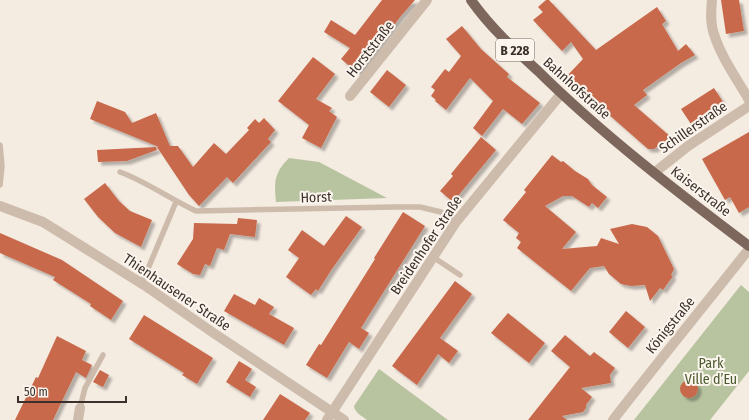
<svg xmlns="http://www.w3.org/2000/svg" width="749" height="420" font-family="'Fira Sans Condensed',sans-serif">
<style>
.green{fill:#b8c4a0}
.building{fill:#c8694b;filter:url(#shadow)}
.lines{fill:none;stroke-linecap:round;stroke-linejoin:round}
.lane{stroke:#cdbbac;stroke-width:5.5}
.street{stroke:#cdbbac;stroke-width:10}
.primary{stroke:#7d675c;stroke-width:10}
.labels{text-anchor:middle;stroke-width:4;stroke-linejoin:round;paint-order:stroke}
.shield{fill:#fbf5ee;stroke:#756b66;stroke-width:1}
.shield-label{font-size:13px;font-weight:bold;fill:#3b302b}
.street-label{font-size:14px;fill:#3b302b;stroke:#fbf5ee}
.park-label{font-size:14px;fill:#4a5a2e;stroke:#fbf5ee}
</style>
<defs>
<filter id="shadow"><feDropShadow dx="3.5" dy="3.5" stdDeviation="1" flood-color="#0004"/></filter>
</defs>
<rect width="100%" height="100%" fill="#f4ebe1"/>
<path class="green" d="M289,158L319,162L387,198L276,202C274,182 274,173 289,158Z
M741,285L749,292V371L710,420H634Z
M379,369L448,420H367C362,416 355,413 354,406Z"/>
<path class="building" d="M382,0H415L401,16L358,73L341,59L350,48L324,32L331,20L355,35Z
M546,0H549L596,50L657,7L666,21L662,24L678,51L686,44L695,55L681,63L643,90L647,95L634,105L671,137L654,149H648L566,77L583,59L571,42L562,51L533,20L543,12L538,7Z
M721,0H739L744,31L726,34Z
M462,26L481,49L509,74L507,77L540,103L522,124L503,109L482,136L473,128L493,101L470,78L446,110L435,101L436,100L431,96L435,90L431,87L445,69L449,72L461,56L446,39Z
M313,57L335,74L316,99L332,108L329,111L337,117L321,148L302,138L309,125L278,101Z
M387,70L406,85L389,107L370,92Z
M714,88L723,102L691,124L681,109Z
M97,101L125,112L132,123L156,113L170,146H178L193,167L214,143L226,154L249,130L247,128L255,119L259,123L264,118L275,130L268,139L271,142L233,183L227,177L199,206L189,195L157,147H159L90,119Z
M749,132V207L739,213L730,197L725,200L702,159Z
M481,137L496,150L453,202L440,191L453,176L451,174Z
M156,147L157,150L127,161L98,162L97,150Z
M552,155L561,162L563,161L575,171L588,179L592,185L607,197L598,208L592,203L589,207L572,196H563L545,206L576,232L562,249L597,246L601,238L619,244L610,229L632,224L647,227L658,236L674,269L671,275L673,276L663,290L660,288L650,301L645,285L631,286L621,284L609,274L604,266L590,268L571,291L517,248L521,242L516,238L519,233L503,220L526,192L524,190Z
M105,183L119,201L130,211L152,220L141,247L115,233L98,217L84,199Z
M403,212L425,226L361,328L369,333L359,349L349,342L327,378L306,365L319,344L321,345L375,259L374,258Z
M346,216L362,227L332,269L318,291L316,289L311,295L286,277L299,258L288,250L302,230L324,246Z
M238,218L257,220L255,237L230,234L224,250L217,248L210,266L205,264L200,275L193,274L177,264L193,239L194,223L237,224Z
M0,233L62,260L123,301L111,320L90,306L91,304L53,280L55,277L0,253Z
M455,281L472,294L440,338L458,351L449,363L438,354L417,385L392,366Z
M234,294L255,305L259,298L274,307L269,314L294,328L284,345L224,311Z
M626,311L645,327L628,348L609,332Z
M508,313L545,343L529,363L491,333Z
M144,315L213,358L197,384L182,375L184,373L129,339Z
M565,335L590,356L594,352L615,368L610,375L611,383L581,388L592,397L586,405V408L583,412L562,416L567,420H528L570,367L551,351Z
M57,336L86,351L82,360L92,365L86,378L76,372L53,420H15L36,377L38,378Z
M239,361L252,369L245,380L256,387L250,397L226,382Z
M100,370L109,375L103,387L93,382Z
M680 389a9 9 0 1 1 18 0a9 9 0 1 1-18 0Z
M280,394L310,413L305,420H263Z"/>
<g class="lines">
<path class="lane" d="M0,145L2,166L0,185
M120,172C147,182 170,199 196,211L394,207H420L441,212L456,222
M433,257L460,275
M142,283L176,202
M80,408L85,388L103,355"/>
<path class="street" d="M712,0C711,11 710,23 714,34C721,57 737,79 749,100
M350,96L427,0
M654,173L688,146L749,106
M0,206L43,222L144,285L215,334L344,420
M78,420L80,408
M327,420L456,222L561,94
M613,420C658,362 704,306 749,249"/>
<path class="primary" d="M471,0C490,27 514,49 538,71C603,135 676,191 749,246"/>
</g>
<g class="labels">
<rect class="shield" x="496" y="39" width="38" height="22" rx="3"/>
<g class="shield-label">
<text x="515" y="55">B 228</text>
</g>
<g class="street-label">
<text transform="translate(370 49) rotate(-52)" y="5">Horststraße</text>
<text transform="translate(577 88) rotate(42)" y="5">Bahnhofstraße</text>
<text transform="translate(693 127) rotate(-35)" y="5">Schillerstraße</text>
<text transform="translate(701 191) rotate(38)" y="5">Kaiserstraße</text>
<text transform="translate(316 197) rotate(-2)" y="5">Horst</text>
<text transform="translate(426 245) rotate(-56)" y="5">Breidenhofer Straße</text>
<text transform="translate(177 292) rotate(34)" y="5">Thienhausener Straße</text>
<text transform="translate(670 325) rotate(-51)" y="5">Königstraße</text>
</g>
<g class="park-label">
<text x="711" y="368">Park<tspan x="711" dy="16">Ville d’Eu</tspan></text>
</g>
</g>
<path d="M18 396v6h108v-6" fill="none" stroke="#3b302b" stroke-width="2"/>
<text x="24" y="396" font-size="12" fill="#3b302b" stroke="#fbf5ee" stroke-width="3" paint-order="stroke">50 m</text>
</svg>
